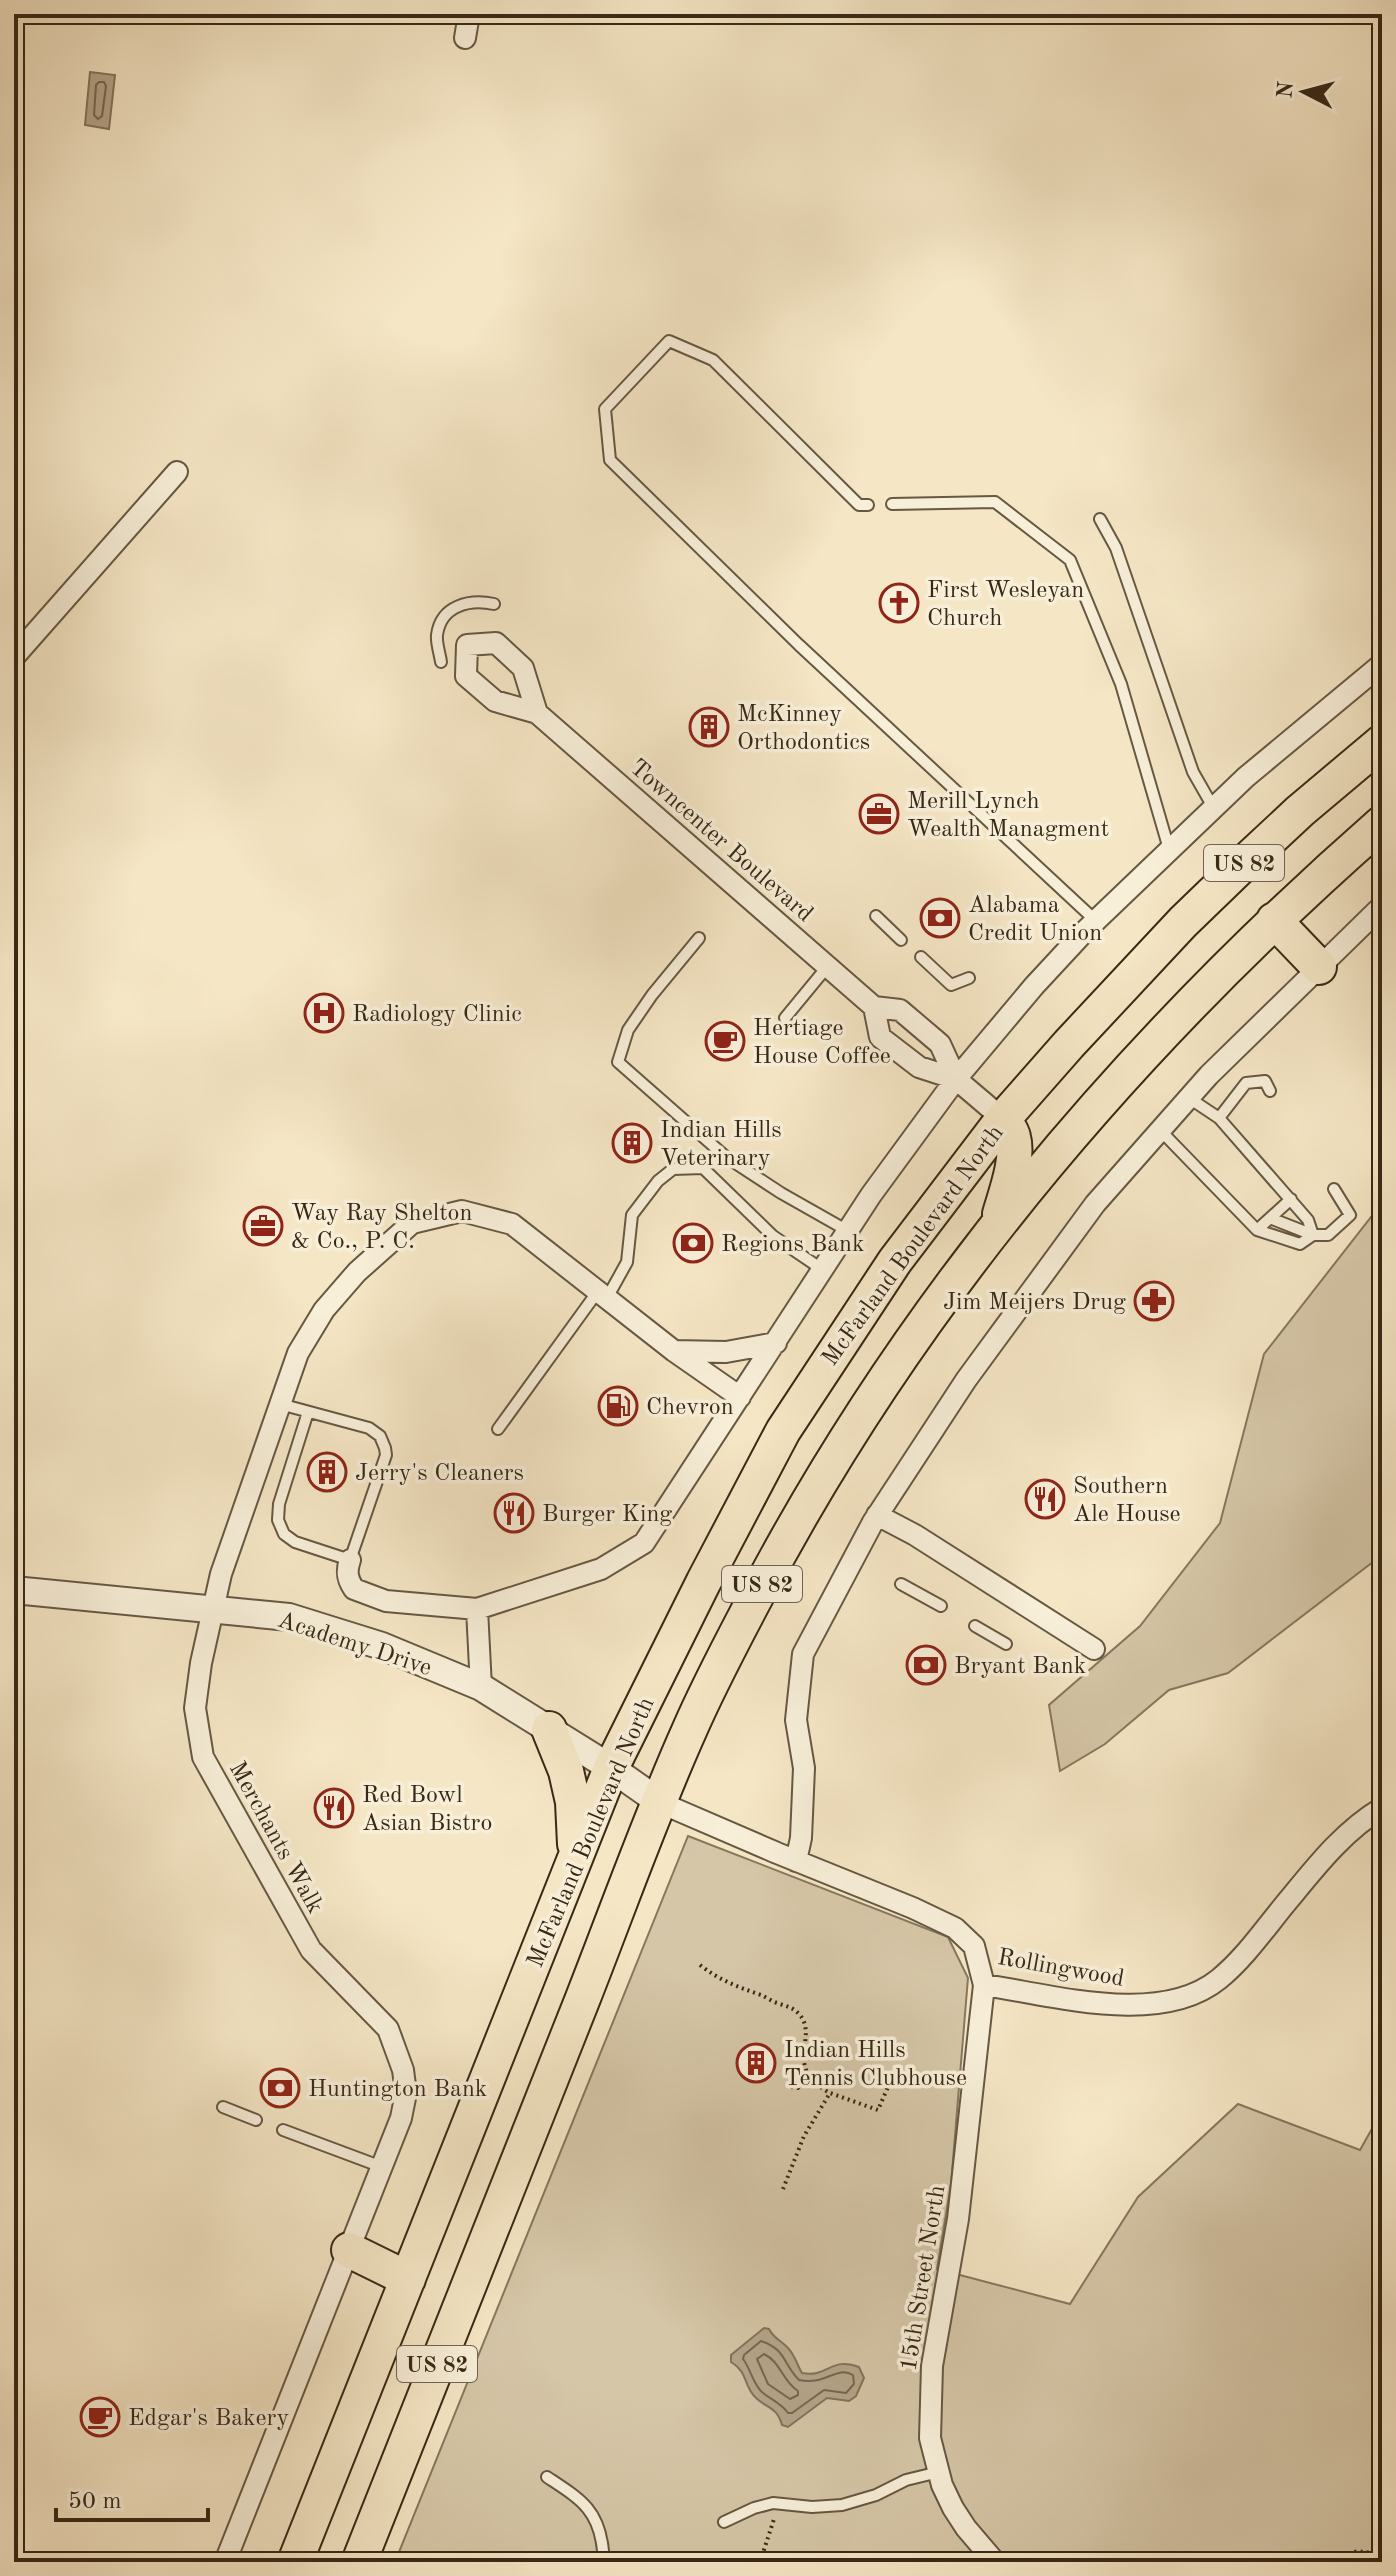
<svg xmlns="http://www.w3.org/2000/svg" width="1396" height="2576" font-family="'Old Standard TT',serif">
<style>
.green{fill:#d5c6a7;stroke:#86775e;stroke-width:2}
.water{fill:#b5a58a;stroke:#83735c;stroke-width:2}
.lines{fill:none;stroke-linecap:round;stroke-linejoin:round}
.shore{stroke:#766650;stroke-width:2}
.service-casing{stroke:#675842;stroke-width:14}
.minor-casing{stroke:#675842;stroke-width:24}
.tertiary-casing{stroke:#675842;stroke-width:30}
.trunk-casing{stroke:#382816;stroke-width:38}
.path{stroke:#382816;stroke-width:4;stroke-dasharray:2 4;stroke-linecap:butt}
.service{stroke:#f8efd9;stroke-width:10}
.minor{stroke:#f8efd9;stroke-width:20}
.tertiary{stroke:#f8efd9;stroke-width:26}
.trunk{stroke:#f5e6c5;stroke-width:34}
.labels{text-anchor:middle;stroke-width:7;stroke-linejoin:round;paint-order:stroke}
.shield{fill:#f8efd9;stroke:#726450;stroke-width:2}
.shield-label{font-size:22px;font-weight:bold;fill:#382816}
.poi-label{font-size:24px;fill:#382816;stroke:#f8efd9;text-anchor:start}
.street-label{font-size:24px;fill:#382816;stroke:#f8efd9}
</style>
<rect width="100%" height="100%" fill="#f5e6c5"/>
<filter id="stains"><feTurbulence type="fractalNoise" baseFrequency=".0025" numOctaves="4"/><feColorMatrix values="0 0 0 0 .2 0 0 0 0 .09 0 0 0 0 .02 0 0 0 .5 -.17"/></filter>
<radialGradient id="worn" r=".72"><stop offset=".6" stop-color="#630" stop-opacity="0"/><stop offset="1" stop-color="#630" stop-opacity=".3"/></radialGradient>
<path class="green" d="M1382,1203V1555L1228,1673L1169,1690L1105,1744L1060,1771L1049,1705L1140,1626L1220,1523L1264,1354Z
M688,1836L948,1937L968,1978L951,2184L937,2269L1070,2304L1138,2197L1238,2104L1360,2150L1382,2111V2562H395Z"/>
<path class="water" d="M90,72L115,75L109,129L85,125Z
M764,2328L769,2329C774,2339 781,2340 788,2348C795,2355 797,2365 802,2373C828,2378 831,2356 859,2367L864,2378L856,2396L849,2401L827,2398L788,2427L782,2425C777,2407 768,2409 756,2398C743,2386 749,2373 731,2362V2355Z"/>
<g class="lines">
<path class="shore" d="M99,82H104L106,86L102,116L98,119L94,115L96,85Z
M761,2341C786,2349 783,2364 799,2380C826,2386 836,2365 853,2375L854,2384L846,2393L824,2390L792,2413H788C782,2404 772,2400 763,2393C753,2385 751,2369 743,2359L744,2355Z
M764,2354C781,2362 782,2381 798,2391V2395L790,2399L768,2384L757,2359Z"/>
<defs>
<path id="service" d="M892,504L995,502L1070,560L1121,684L1169,849
M868,505H859L713,360L669,341L605,409L610,460L799,645L1096,921
M1100,519L1116,548L1193,772L1213,807
M441,662C440,654 436,643 437,635C441,605 470,599 494,604
M876,916L901,940
M699,938L652,995L628,1030L618,1062L726,1157L781,1193L848,1231
M921,957L951,985L969,978
M785,1018L827,967
M1189,1098L1219,1118L1308,1220L1313,1235
M1219,1118L1246,1083L1265,1081L1270,1091
M1160,1130L1257,1230L1300,1244L1313,1235
M1270,1218L1313,1235H1328L1350,1215L1334,1189
M1257,1230L1291,1199
M607,1298L627,1262L632,1215L658,1181L673,1169L703,1168L773,1236L823,1270
M280,1404L369,1428L380,1436L385,1448L386,1455L350,1560L295,1542L284,1534L278,1520L279,1504L308,1412
M498,1429L598,1291
M901,1584L941,1606
M975,1626L1006,1644
M223,2107L256,2120
M283,2130L382,2167
M547,2477C580,2499 599,2509 603,2551
M724,2522L754,2508L773,2503L812,2507L842,2505L876,2495L906,2480L939,2472"/>
<path id="minor" d="M465,38L469,14
M496,643L523,668L537,713L495,701L466,676L467,645Z
M14,657L177,472
M537,713L874,1007L900,1010L940,1044L956,1079
M874,1007L880,1037L919,1067L956,1079L1003,1119
M674,1351L726,1352L776,1343
M877,1515L915,1535L1094,1649
M350,1560C346,1571 347,1579 354,1589L386,1601L477,1609L601,1569L644,1543L871,1195L956,1079L1034,986L1085,931L1246,777L1382,664
M477,1609L481,1687
M661,1803L777,1853L913,1908L955,1928L974,1946L984,1985L958,2219L932,2366L930,2438L942,2485L953,2508L966,2528L995,2562
M796,1861L801,1838L804,1768L796,1720L803,1654L873,1522L966,1380L1095,1204L1209,1075L1382,906
M984,1985C1053,1995 1160,2027 1219,1979C1247,1956 1268,1924 1291,1897C1318,1864 1345,1830 1382,1808
M225,2562L401,2118L406,2093L403,2070L388,2029L311,1950L203,1757L195,1708L201,1663L221,1574L298,1353L324,1310L357,1272L412,1223L462,1211L512,1224L674,1351L740,1397"/>
<path id="tertiary" d="M14,1590L289,1617L382,1646L481,1687L611,1768L661,1803"/>
<path id="trunk" d="M1274,920L1319,967
M1000,1214C1006,1193 1019,1159 1013,1137C1012,1131 1006,1124 1003,1119
M549,1729L566,1771L573,1802L575,1844
M349,2250L408,2279
M295,2562L611,1768L704,1581L783,1431L895,1261L1003,1119L1069,1044L1183,922L1241,866L1300,811L1382,742
M359,2562C433,2374 508,2186 583,1998C618,1909 650,1818 689,1731C708,1687 731,1644 753,1602C909,1303 1130,1044 1382,823"/>
</defs>
<use href="#service" class="service-casing"/>
<use href="#minor" class="minor-casing"/>
<use href="#tertiary" class="tertiary-casing"/>
<use href="#trunk" class="trunk-casing"/>
<path class="path" d="M700,1965C719,1980 738,1987 761,1995C766,1997 771,2001 777,2003C785,2006 793,2007 799,2014C820,2037 781,2067 830,2093
M791,2087L798,2088L809,2075
M783,2189L804,2136L830,2093L878,2110L888,2087
M760,2562L774,2519
M1333,2562L1357,2551L1382,2554"/>
<use href="#service" class="service"/>
<use href="#minor" class="minor"/>
<use href="#tertiary" class="tertiary"/>
<use href="#trunk" class="trunk"/>
</g>
<defs>
<symbol id="church-ring" viewBox="-11 -11 22 22"><circle r="9.5" fill="#f8efd9" stroke="#8f2418" stroke-width="1.5"/><path d="M-1.2-6h2.4v3.5h3.3v2.4h-3.3V6h-2.4V-.1h-3.3v-2.4h3.3Z" fill="#8f2418"/></symbol>
<symbol id="building-ring" viewBox="-11 -11 22 22"><circle r="9.5" fill="#f8efd9" stroke="#8f2418" stroke-width="1.5"/><path d="M-4-6H4V6H1V3H-1V6H-4ZM-2.5-4.3h1.7v1.8h-1.7ZM.8-4.3h1.7v1.8H.8ZM-2.5-1h1.7V.8h-1.7ZM.8-1h1.7V.8H.8Z" fill="#8f2418"/></symbol>
<symbol id="office-ring" viewBox="-11 -11 22 22"><circle r="9.5" fill="#f8efd9" stroke="#8f2418" stroke-width="1.5"/><path d="M-6-3h4V-5.5h4V-3h4V5H-6ZM-1-4.5V-3h2v-1.5ZM-6 0V1H6V0Z" fill="#8f2418"/></symbol>
<symbol id="bank-ring" viewBox="-11 -11 22 22"><circle r="9.5" fill="#f8efd9" stroke="#8f2418" stroke-width="1.5"/><path d="M-6-4H6V4H-6ZM0-2.3a2.3 2.3 0 1 0 0 4.6a2.3 2.3 0 1 0 0-4.6Z" fill="#8f2418"/></symbol>
<symbol id="hospital-ring" viewBox="-11 -11 22 22"><circle r="9.5" fill="#f8efd9" stroke="#8f2418" stroke-width="1.5"/><path d="M-5-5h3v3.5h4V-5h3V5h-3V1.5h-4V5h-3Z" fill="#8f2418"/></symbol>
<symbol id="cafe-ring" viewBox="-11 -11 22 22"><circle r="9.5" fill="#f8efd9" stroke="#8f2418" stroke-width="1.5"/><path d="M-5.5-4.5H6V0H3Q3 3.5 0 3.5H-2.5Q-5.5 3.5-5.5 0ZM3-3.2v2h1.7v-2ZM-6 4.5H4V6H-6Z" fill="#8f2418"/></symbol>
<symbol id="pharmacy-ring" viewBox="-11 -11 22 22"><circle r="9.5" fill="#f8efd9" stroke="#8f2418" stroke-width="1.5"/><path d="M-2-6h4v4h4v4h-4v4h-4v-4h-4v-4h4Z" fill="#8f2418"/></symbol>
<symbol id="fuel-ring" viewBox="-11 -11 22 22"><circle r="9.5" fill="#f8efd9" stroke="#8f2418" stroke-width="1.5"/><path d="M-5.5-6h7V0h2V4h1.3V-2.5L3-4.5l.8-.8L6-3V5H2.5V1h-1V6h-7ZM-4.2-4.7v3.2H.2V-4.7Z" fill="#8f2418"/></symbol>
<symbol id="restaurant-ring" viewBox="-11 -11 22 22"><circle r="9.5" fill="#f8efd9" stroke="#8f2418" stroke-width="1.5"/><path d="M-5-6h1v4h1v-4h1v4h1v-4h1v5L-1.5 .5V6h-2V.5L-5-1ZM5-6V6H3V1.5H1.5Q1.5-4 5-6Z" fill="#8f2418"/></symbol>
</defs>
<g fill-rule="evenodd">
<use href="#church-ring" x="877" y="581" width="44" height="44"/>
<use href="#building-ring" x="687" y="705" width="44" height="44"/>
<use href="#office-ring" x="857" y="792" width="44" height="44"/>
<use href="#bank-ring" x="918" y="896" width="44" height="44"/>
<use href="#hospital-ring" x="302" y="991" width="44" height="44"/>
<use href="#cafe-ring" x="703" y="1019" width="44" height="44"/>
<use href="#building-ring" x="610" y="1121" width="44" height="44"/>
<use href="#office-ring" x="241" y="1204" width="44" height="44"/>
<use href="#bank-ring" x="671" y="1221" width="44" height="44"/>
<use href="#pharmacy-ring" x="1132" y="1279" width="44" height="44"/>
<use href="#fuel-ring" x="596" y="1384" width="44" height="44"/>
<use href="#building-ring" x="305" y="1450" width="44" height="44"/>
<use href="#restaurant-ring" x="1023" y="1477" width="44" height="44"/>
<use href="#restaurant-ring" x="492" y="1491" width="44" height="44"/>
<use href="#bank-ring" x="904" y="1643" width="44" height="44"/>
<use href="#restaurant-ring" x="312" y="1786" width="44" height="44"/>
<use href="#building-ring" x="734" y="2041" width="44" height="44"/>
<use href="#bank-ring" x="258" y="2066" width="44" height="44"/>
<use href="#cafe-ring" x="78" y="2395" width="44" height="44"/>
</g>
<g class="labels">
<g class="shield">
<rect x="1204" y="845" width="80" height="36" rx="6"/>
<rect x="722" y="1566" width="80" height="36" rx="6"/>
<rect x="397" y="2346" width="80" height="36" rx="6"/>
</g>
<g class="shield-label">
<text x="1244" y="871">US 82</text>
<text x="762" y="1592">US 82</text>
<text x="437" y="2372">US 82</text>
</g>
<g class="poi-label">
<text x="927" y="597">First Wesleyan<tspan x="927" dy="28">Church</tspan></text>
<text x="737" y="721">McKinney<tspan x="737" dy="28">Orthodontics</tspan></text>
<text x="907" y="808">Merill Lynch<tspan x="907" dy="28">Wealth Managment</tspan></text>
<text x="968" y="912">Alabama<tspan x="968" dy="28">Credit Union</tspan></text>
<text x="352" y="1021">Radiology Clinic</text>
<text x="753" y="1035">Hertiage<tspan x="753" dy="28">House Coffee</tspan></text>
<text x="660" y="1137">Indian Hills<tspan x="660" dy="28">Veterinary</tspan></text>
<text x="291" y="1220">Way Ray Shelton<tspan x="291" dy="28">&amp; Co., P. C.</tspan></text>
<text x="721" y="1251">Regions Bank</text>
<text x="1126" y="1309" text-anchor="end">Jim Meijers Drug</text>
<text x="646" y="1414">Chevron</text>
<text x="355" y="1480">Jerry's Cleaners</text>
<text x="1073" y="1493">Southern<tspan x="1073" dy="28">Ale House</tspan></text>
<text x="542" y="1521">Burger King</text>
<text x="954" y="1673">Bryant Bank</text>
<text x="362" y="1802">Red Bowl<tspan x="362" dy="28">Asian Bistro</tspan></text>
<text x="784" y="2057">Indian Hills<tspan x="784" dy="28">Tennis Clubhouse</tspan></text>
<text x="308" y="2096">Huntington Bank</text>
<text x="128" y="2425">Edgar's Bakery</text>
</g>
<g class="street-label">
<text transform="translate(722 840) rotate(41)" y="8">Towncenter Boulevard</text>
<text transform="translate(912 1245) rotate(-54)" y="8">McFarland Boulevard North</text>
<text transform="translate(355 1643) rotate(18)" y="8">Academy Drive</text>
<text transform="translate(590 1832) rotate(-67)" y="8">McFarland Boulevard North</text>
<text transform="translate(277 1837) rotate(61)" y="8">Merchants Walk</text>
<text transform="translate(1061 1967) rotate(10)" y="8">Rollingwood</text>
<text transform="translate(922 2278) rotate(-81)" y="8">15th Street North</text>
</g>
</g>
<rect width="1396" height="2576" fill="none" stroke="#f5e6c5" stroke-width="48"/>
<rect x="16" y="16" width="1364" height="2544" fill="none" stroke="#382816" stroke-width="4"/>
<rect x="24" y="24" width="1348" height="2528" fill="none" stroke="#382816" stroke-width="2"/>
<g transform="translate(1304 92) rotate(276)" stroke="#f8efd9" stroke-width="6" paint-order="stroke">
<path d="M0-6L14 30L0 20L-14 30Z" fill="#382816"/>
<text y="-12" font-size="22" font-weight="bold" text-anchor="middle" fill="#382816">N</text>
</g>
<path d="M56 2508v12h152v-12" fill="none" stroke="#382816" stroke-width="4"/>
<text x="68" y="2508" font-size="24" fill="#382816" stroke="#f8efd9" stroke-width="6" paint-order="stroke">50 m</text>
<rect width="100%" height="100%" filter="url(#stains)"/>
<rect width="100%" height="100%" fill="url(#worn)"/>
</svg>
